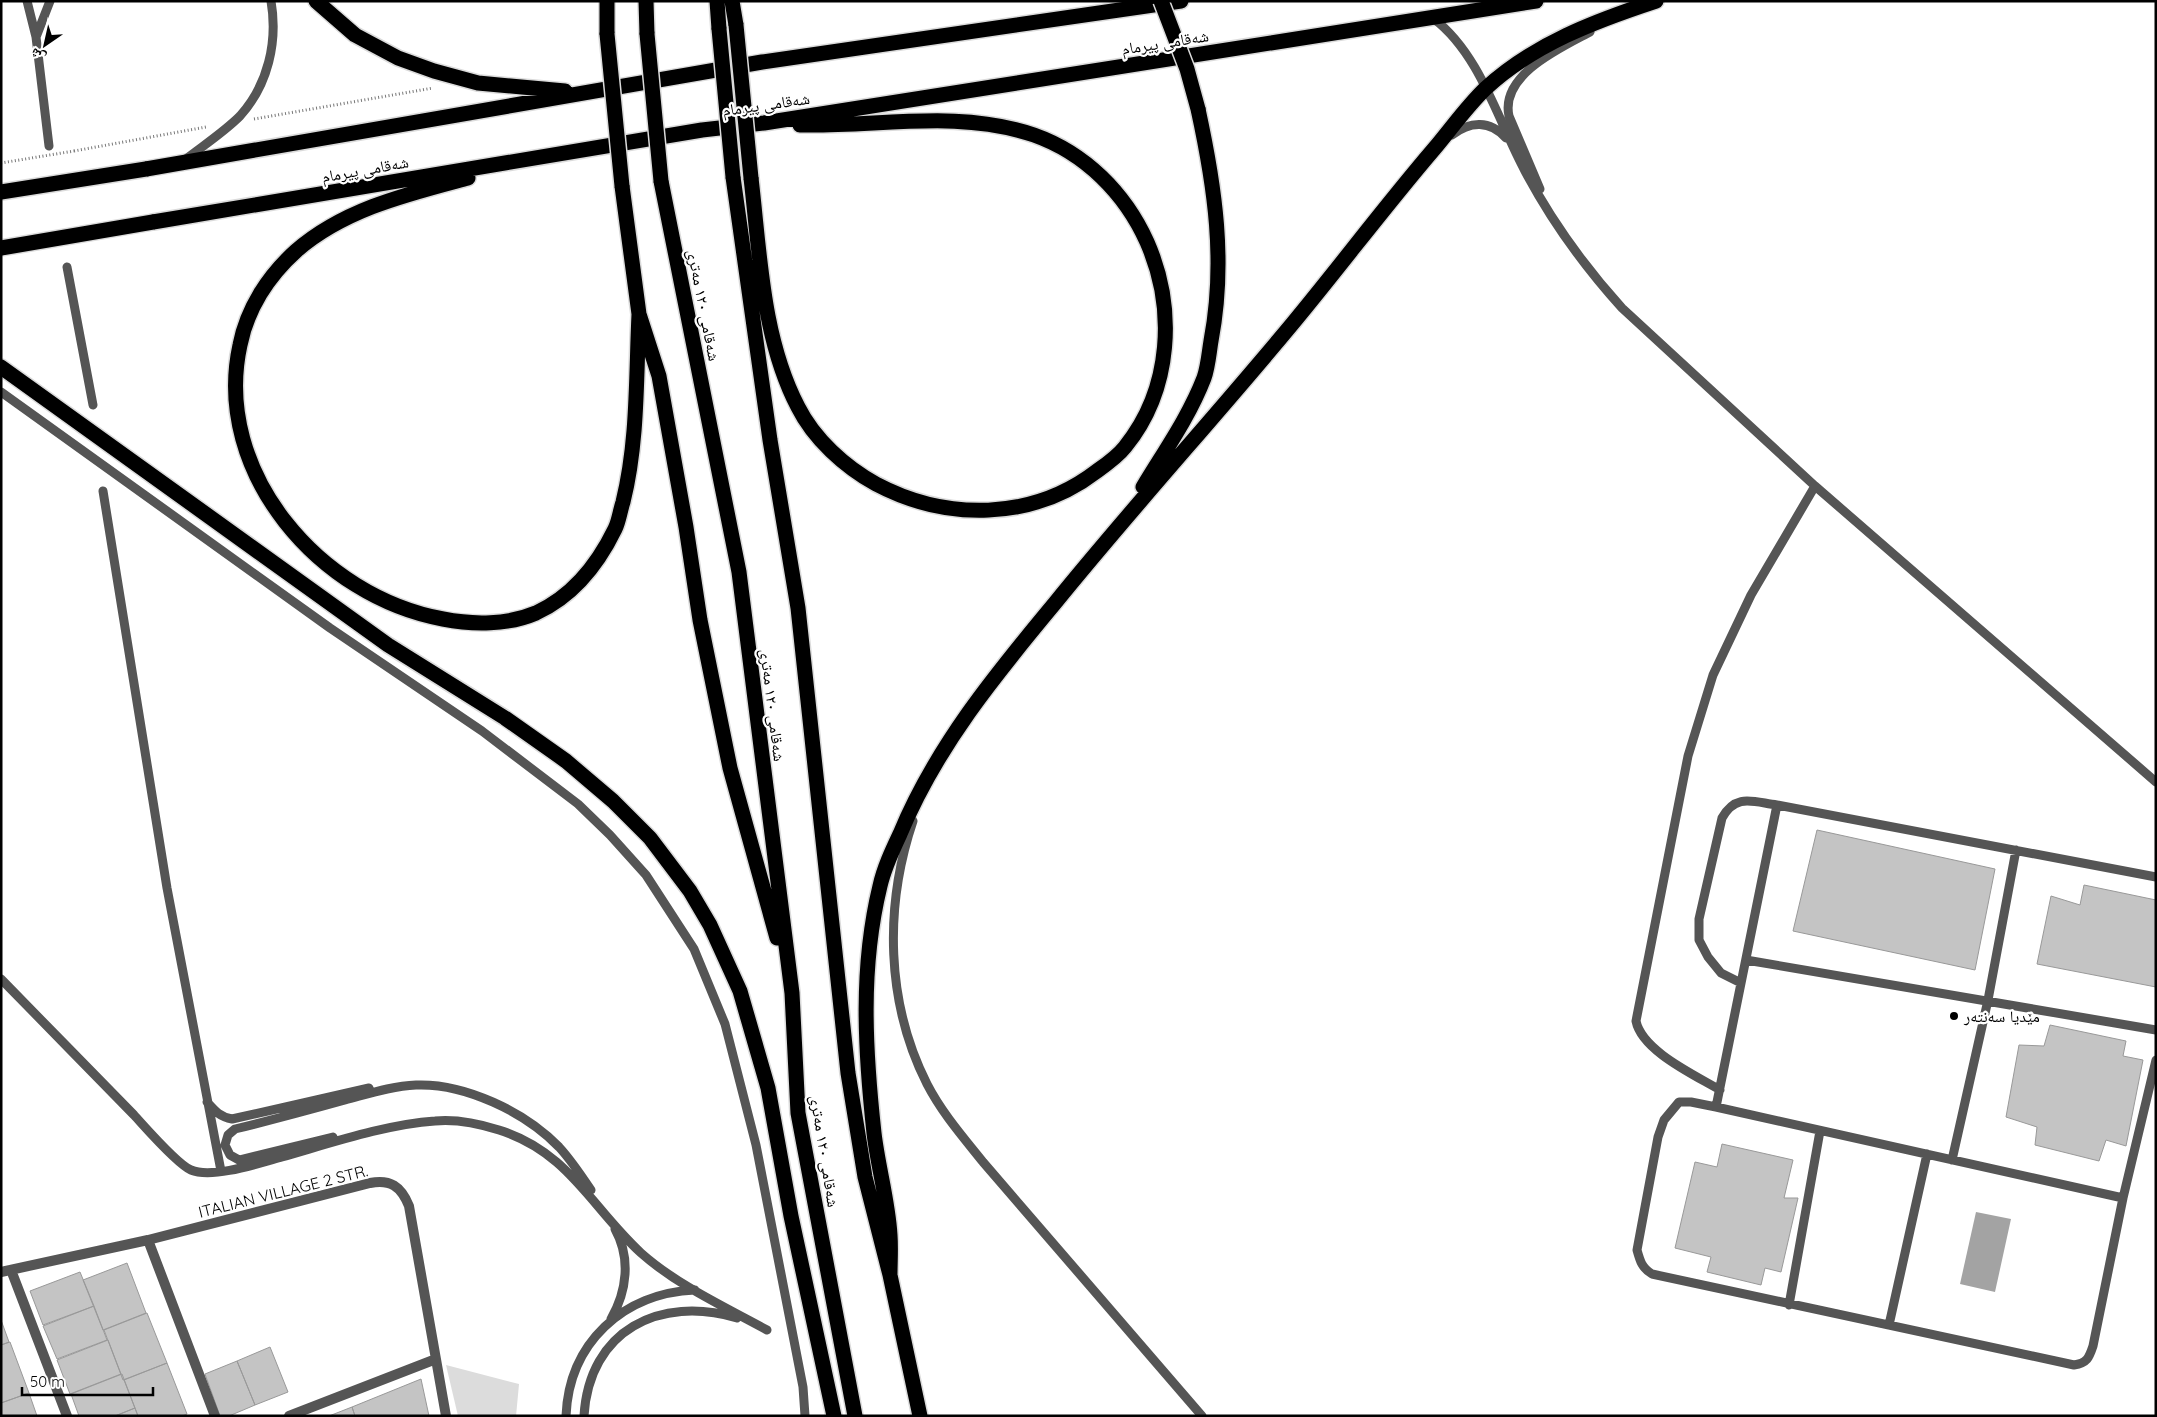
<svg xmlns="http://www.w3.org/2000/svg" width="2157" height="1417" font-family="Quicksand,'Noto Naskh Arabic',sans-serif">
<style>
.green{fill:#dcdcdc}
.water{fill:#a3a3a3}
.building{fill:#c4c4c4;stroke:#999}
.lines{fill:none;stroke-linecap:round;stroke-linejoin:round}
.highway-casing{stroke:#dbdbdb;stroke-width:18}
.path{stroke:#777;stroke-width:3;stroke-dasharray:1 2.5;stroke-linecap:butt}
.lane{stroke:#555;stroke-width:9}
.street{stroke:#555;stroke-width:10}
.highway{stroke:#000;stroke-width:15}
.highway-bridge-casing{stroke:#dbdbdb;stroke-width:18;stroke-linecap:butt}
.path-bridge{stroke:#777;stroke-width:3;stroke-dasharray:1 2.5;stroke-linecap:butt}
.highway-bridge{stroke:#000;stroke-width:15}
.poi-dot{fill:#000;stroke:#fff;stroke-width:2}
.labels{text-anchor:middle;stroke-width:4.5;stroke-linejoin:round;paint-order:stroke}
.street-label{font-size:16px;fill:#000;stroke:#fff}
.poi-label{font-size:16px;fill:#000;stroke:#fff;text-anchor:start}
</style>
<rect width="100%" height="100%" fill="#fff"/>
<path class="green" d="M446,1365L519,1384L516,1416H458Z"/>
<path class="water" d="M1976,1212L2011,1219L1995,1292L1960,1284Z"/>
<path class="building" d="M1817,830L1995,869L1975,970L1793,931Z
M2084,885L2156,900V987L2037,964L2051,896L2080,905Z
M2050,1025L2126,1041L2123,1056L2143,1060L2126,1146L2106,1140L2099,1161L2035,1145L2037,1127L2006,1117L2019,1045L2044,1046Z
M1722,1144L1793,1160L1784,1198H1798L1781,1272L1765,1268L1761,1285L1707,1272L1711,1257L1675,1248L1695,1162L1717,1167Z
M127,1263L146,1313L103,1330L83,1280Z
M80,1272L94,1306L43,1325L30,1291Z
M94,1306L107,1340L57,1359L43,1326Z
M147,1313L167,1363L123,1380L104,1330Z
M1,1320L9,1342L1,1345Z
M108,1340L121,1374L70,1394L57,1360Z
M10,1342L29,1393L1,1403V1345Z
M270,1347L288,1392L255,1405L237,1361Z
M237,1361L255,1405L229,1416H220L205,1374Z
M167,1363L187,1414L182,1416H138L124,1380Z
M122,1374L135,1408L115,1416H79L71,1394Z
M421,1379L429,1416H355L352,1407Z
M29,1393L37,1416H1V1403Z
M352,1407L355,1416H329Z
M135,1408L138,1416H115Z"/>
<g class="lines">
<defs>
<path id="highway" d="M316,1L355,35L398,58L434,71L478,83L565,91
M607,1V34
M646,1L647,34
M717,1L719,29
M732,1L736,25
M146,169L762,62L1181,1
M733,177L770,440L798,608L848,1073L865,1177L890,1275L920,1416
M468,178C408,194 344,209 296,251C268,276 247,309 240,345C212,473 321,597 443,619C473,625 508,625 536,613C573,596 598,564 615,529C619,521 620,511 623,502C638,442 636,377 639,314
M751,178C760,254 762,338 798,407C814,439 845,467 876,484C946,521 1032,521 1097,471C1107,464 1118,456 1125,447C1172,389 1176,308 1147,242C1125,193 1085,153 1034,135C958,109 878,127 800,125
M661,181L739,572L792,993L798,1113L855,1416
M622,186L639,314L659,376L686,527L700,620L730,768L777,938
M153,222L702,130L764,123L1536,1
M1,367L388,645L505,718L566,761L613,801L650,838L690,891L710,925L740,991L768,1088L791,1216L834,1416
M1143,487C1164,452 1189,417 1204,378C1208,367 1209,353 1211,341C1226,262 1215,187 1198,109
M890,1275C890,1262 891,1249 890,1235C888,1201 878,1167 874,1133C865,1050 860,968 880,886C884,868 892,851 900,834C936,747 995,675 1055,603C1132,508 1215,417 1293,323C1341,265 1386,205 1434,149C1451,129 1467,106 1486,88C1534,44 1595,21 1656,1"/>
</defs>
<use href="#highway" class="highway-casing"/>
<path class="path" d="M254,119L433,88
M74,151L206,127"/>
<path class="lane" d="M27,1L36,37L49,146
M1434,19C1480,54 1498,121 1525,171C1552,222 1584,266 1622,308L1815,486L2156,782
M36,37L50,1
M1452,135C1470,121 1490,120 1506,138
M186,159C204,145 224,132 240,116C268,85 278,42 271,1
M1540,189L1509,116C1500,75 1560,48 1590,32
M67,267L93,405
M1,392L330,628L482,731L578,804L610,835L646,875L694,949L725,1024L756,1145L803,1387L805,1416
M103,491L167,888L221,1171
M913,821C884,907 886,1003 927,1084C942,1113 963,1137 983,1162L1202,1416
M1746,960L2156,1030
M1,979C45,1024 90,1070 134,1115C146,1128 177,1164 191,1170C212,1179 260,1163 282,1157C328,1144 387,1124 435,1121C456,1119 480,1124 499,1130C569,1152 591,1207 641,1253C677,1285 725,1307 767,1330
M1741,983L1721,973L1708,957L1699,940V919L1722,818C1736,793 1753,802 1777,805
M1720,1090C1695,1075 1642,1051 1636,1021L1688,756L1713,675L1751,595L1815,486
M207,1102C215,1111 220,1117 232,1119L369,1088
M1716,1107L1777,805L2156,877
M333,1137L239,1160L230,1155L225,1145L228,1135L235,1129C272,1120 309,1110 345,1100C368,1094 392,1086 416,1085C465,1083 525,1112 559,1147C571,1160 581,1175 591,1190
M1952,1160L1988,1000L2016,850
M2123,1198L1716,1107L1691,1102H1679L1664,1120L1658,1137L1637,1250C1640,1261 1642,1268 1652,1274L2074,1365C2087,1363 2089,1358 2093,1346L2123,1198L2156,1060
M1789,1305L1820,1131
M611,1319C627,1291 631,1258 615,1229
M1889,1325L1927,1154
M566,1416C569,1343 623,1293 695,1290
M584,1416C589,1330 660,1295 737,1318"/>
<path class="street" d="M148,1240L215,1416
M11,1270L67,1416
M1,1272L148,1240L370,1183C390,1179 401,1186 409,1206L446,1416
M289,1416L436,1359"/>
<use href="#highway" class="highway"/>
<defs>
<path id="highway-bridge" d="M1161,1L1187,69L1198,109
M736,25L751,178
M719,29L733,177
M607,34L622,186
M647,34L661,181
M1,192L146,169
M1,248L153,222"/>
</defs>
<use href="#highway-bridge" class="highway-bridge-casing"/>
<path class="path-bridge" d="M1,163L74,151"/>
<use href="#highway-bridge" class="highway-bridge"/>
</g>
<circle class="poi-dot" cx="1954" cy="1016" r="5"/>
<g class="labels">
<g class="street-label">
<text transform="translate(1165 42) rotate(-9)" y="6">شەقامی پیرمام</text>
<text transform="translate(766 104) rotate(-8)" y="6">شەقامی پیرمام</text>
<text transform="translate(365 169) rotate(-10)" y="6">شەقامی پیرمام</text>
<text transform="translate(704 305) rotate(79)" y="6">شەقامی ١٢٠ مەتری</text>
<text transform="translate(773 705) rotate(83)" y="6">شەقامی ١٢٠ مەتری</text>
<text transform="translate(825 1151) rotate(81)" y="6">شەقامی ١٢٠ مەتری</text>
<text transform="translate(283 1191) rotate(-14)" y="6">ITALIAN VILLAGE 2 STR.</text>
</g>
<g class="poi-label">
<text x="1964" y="1022">مێدیا سەنتەر</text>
</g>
</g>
<rect width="2157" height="1417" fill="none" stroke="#000000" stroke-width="5"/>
<g transform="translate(45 45) rotate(214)" stroke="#ffffff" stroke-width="4" paint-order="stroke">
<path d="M0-4L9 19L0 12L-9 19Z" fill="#000000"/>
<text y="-8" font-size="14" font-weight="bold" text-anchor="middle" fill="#000000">ش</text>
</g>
<path d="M22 1387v8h131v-8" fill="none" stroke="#000000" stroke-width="2.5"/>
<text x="30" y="1387" font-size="15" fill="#000000" stroke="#ffffff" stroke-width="4" paint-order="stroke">50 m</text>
</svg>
